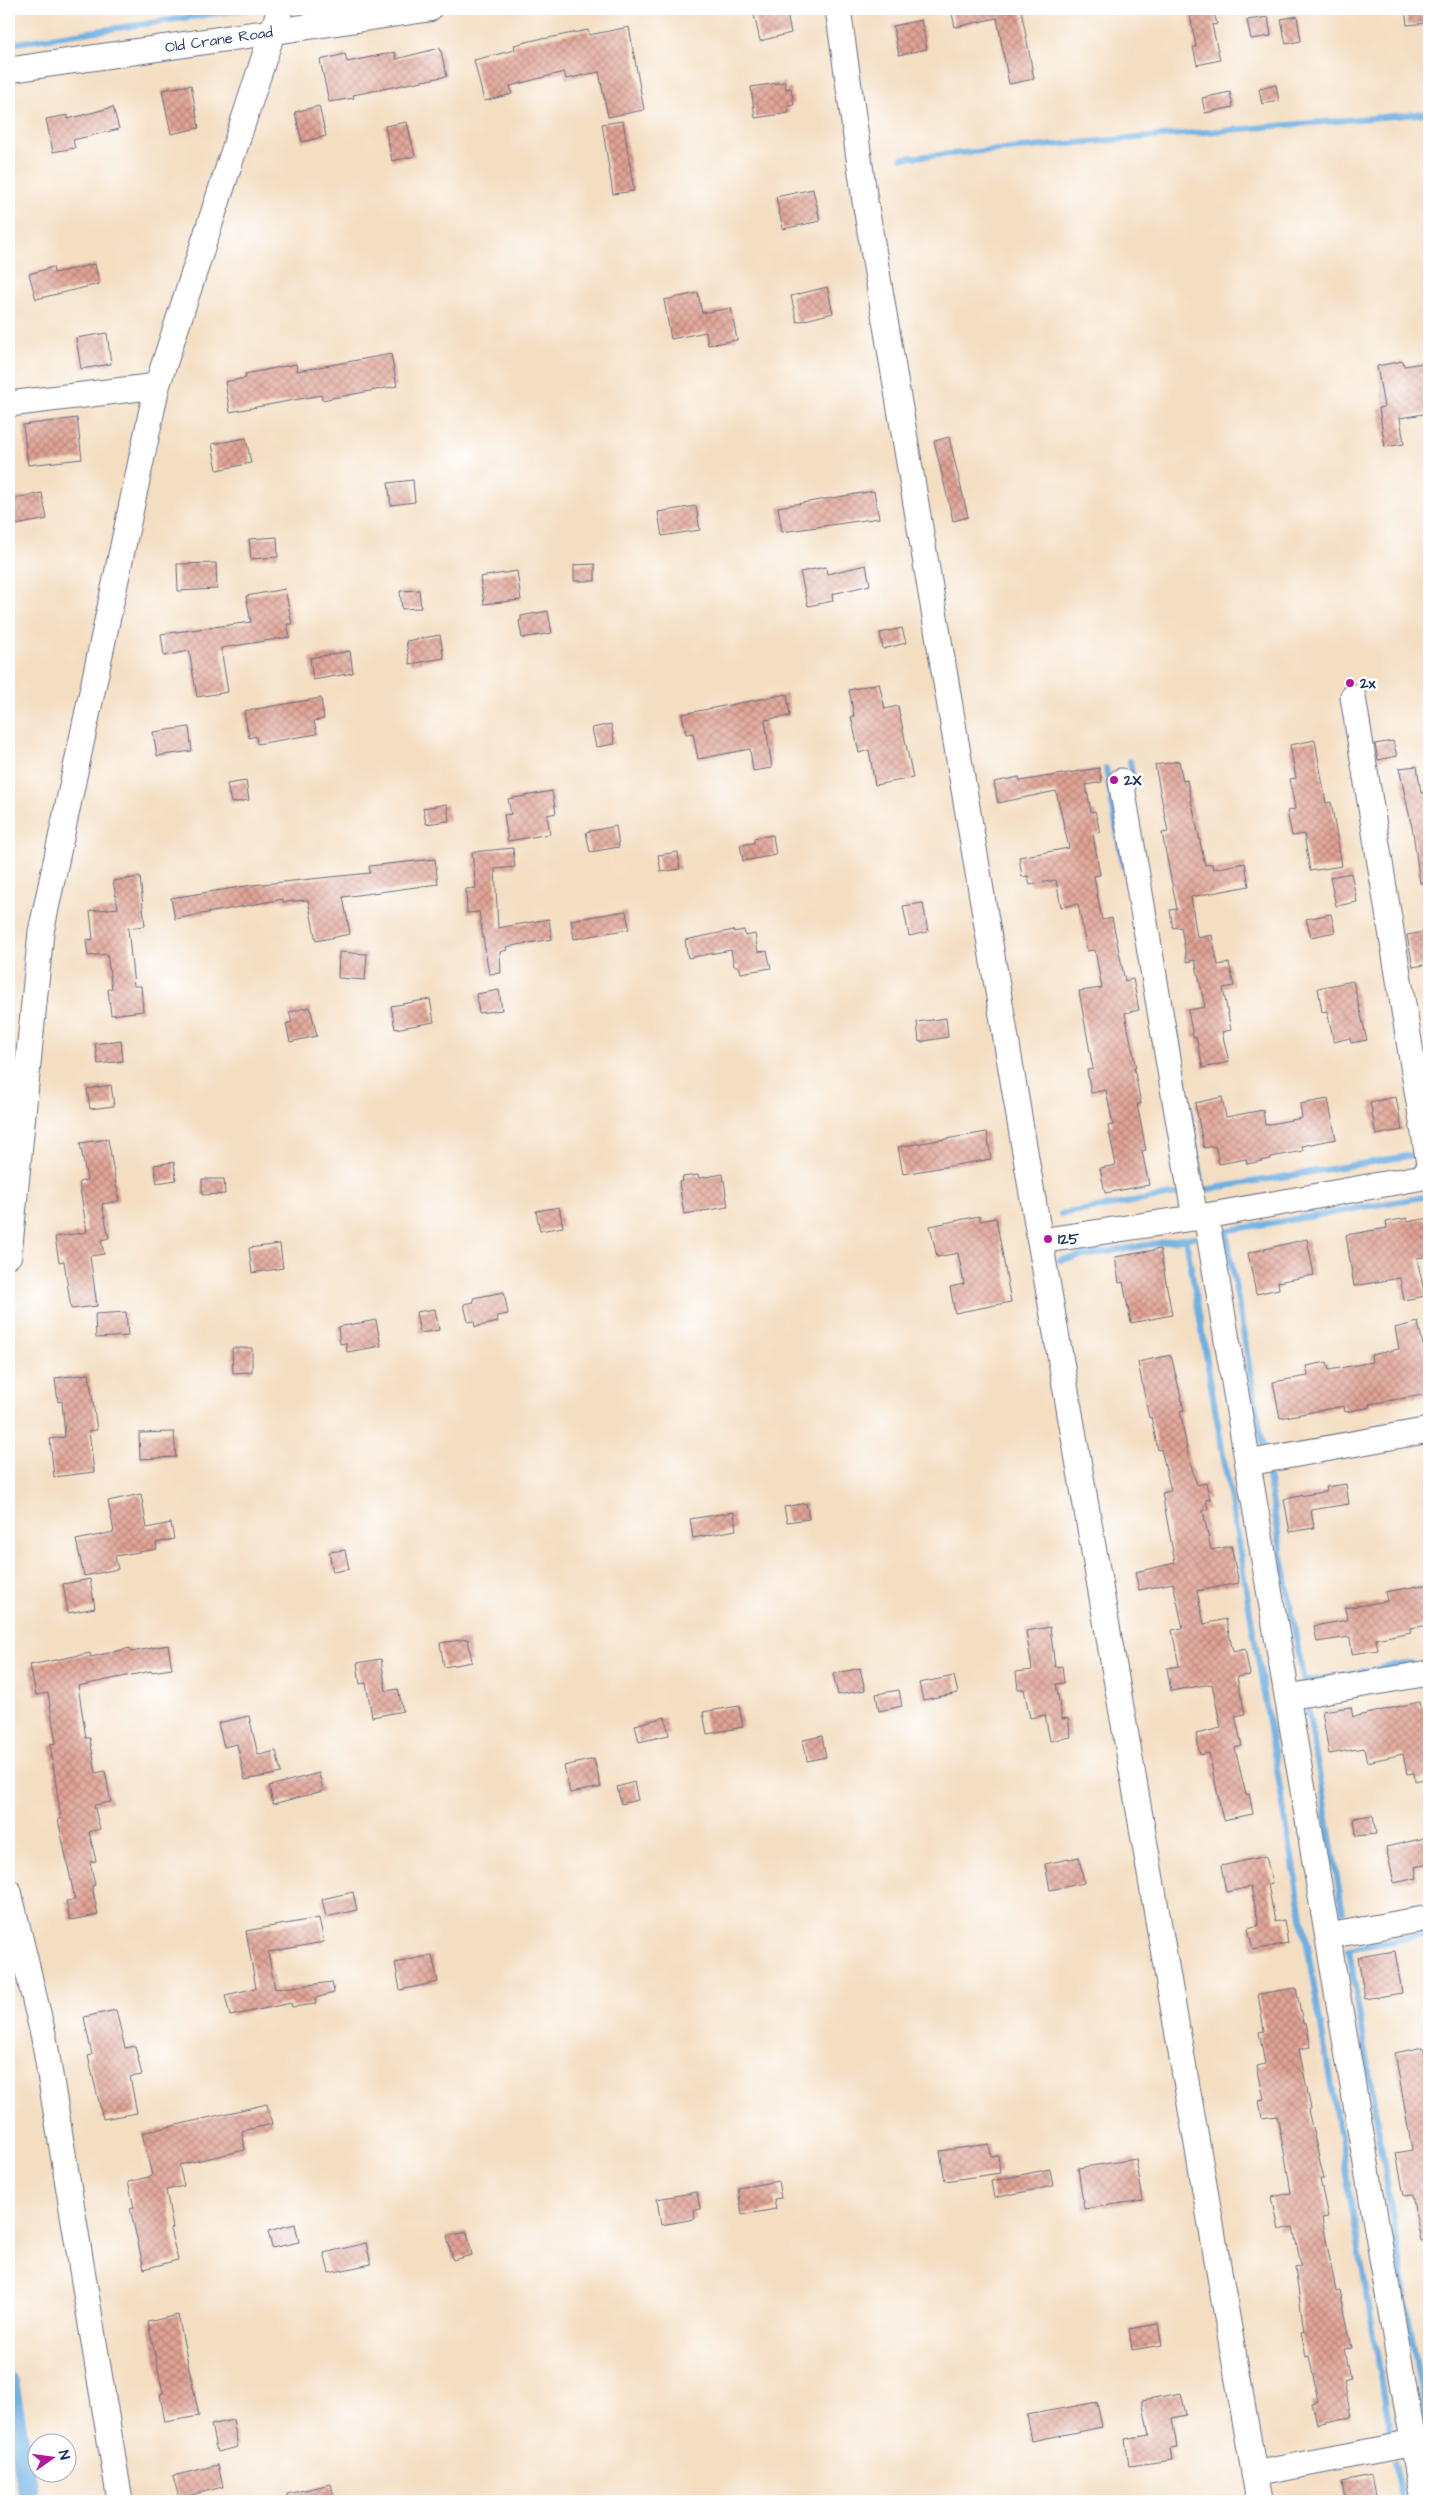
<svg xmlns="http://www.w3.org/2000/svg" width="1438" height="2510" font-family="'Architects Daughter',sans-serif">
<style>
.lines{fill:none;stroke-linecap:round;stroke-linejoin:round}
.stream{stroke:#6dafe2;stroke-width:6}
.canal{stroke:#6dafe2;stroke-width:21}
.building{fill:url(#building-cross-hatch)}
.minor-casing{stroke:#676c81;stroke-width:27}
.minor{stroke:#fff;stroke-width:25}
.poi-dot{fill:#b5179e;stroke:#fff;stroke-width:2}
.labels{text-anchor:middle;stroke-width:5;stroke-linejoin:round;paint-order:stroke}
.street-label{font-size:15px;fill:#1b2f5e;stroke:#fff}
.poi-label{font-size:15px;font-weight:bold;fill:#1b2f5e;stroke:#fff;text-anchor:start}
</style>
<defs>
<pattern id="building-cross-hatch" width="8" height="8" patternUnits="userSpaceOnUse" patternTransform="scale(1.25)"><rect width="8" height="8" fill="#e1a394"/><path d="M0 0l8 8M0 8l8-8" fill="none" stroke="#b6857c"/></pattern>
</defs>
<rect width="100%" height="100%" fill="#fff"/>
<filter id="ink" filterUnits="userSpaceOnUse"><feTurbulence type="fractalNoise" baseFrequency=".02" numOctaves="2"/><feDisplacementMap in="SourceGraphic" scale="10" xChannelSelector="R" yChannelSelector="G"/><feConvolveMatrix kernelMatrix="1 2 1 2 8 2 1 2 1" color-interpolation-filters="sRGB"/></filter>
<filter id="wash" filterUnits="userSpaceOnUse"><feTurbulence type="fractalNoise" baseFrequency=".0096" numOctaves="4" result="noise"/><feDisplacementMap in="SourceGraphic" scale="20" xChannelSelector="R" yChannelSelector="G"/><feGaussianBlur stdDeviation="1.12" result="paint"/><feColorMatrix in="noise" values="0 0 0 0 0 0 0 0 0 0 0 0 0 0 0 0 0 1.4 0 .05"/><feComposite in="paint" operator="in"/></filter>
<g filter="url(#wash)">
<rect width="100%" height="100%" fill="#f4dec2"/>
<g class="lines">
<path class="stream" d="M9,44L245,9
M902,158L1429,113
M1130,761L1134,785
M1106,768L1123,866
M1176,1031L1203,1190
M1203,1190L1414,1155
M1061,1214L1178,1194
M1225,1231L1429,1196
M1226,1231L1263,1447
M1186,1238L1391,2436
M1060,1260L1194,1237
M1267,1469L1304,1683
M1303,1682L1411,1663
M1307,1703L1343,1912
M1429,1934L1349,1949L1426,2423L1429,2422
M1395,2462L1402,2501"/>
<path class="canal" d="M9,2384L29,2501"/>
</g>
<g id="blocks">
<path class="building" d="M776,9H786L791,33L760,41L754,14Z
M951,9H1021L1034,79L1009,84L997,18L955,27Z
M1189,9H1213L1217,24L1212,25L1220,60L1197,65L1193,47H1196Z
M1405,9H1429V23L1407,25Z
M1297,16L1301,41L1286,44L1281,19Z
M1268,17L1271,36L1251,39L1247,20Z
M921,20L927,49L899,55L893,26Z
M629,27L644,110L608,117L599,72L566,79L564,72L510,86L512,94L484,101L474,60L515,50L514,45L543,38V39L588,30L589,35Z
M440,48L447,76L353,95L354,98L329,102L320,60L345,54L347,62L395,52L396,59Z
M785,82L786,89L791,88L794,105L788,106L789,113L755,118L751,87Z
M191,85L199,128L171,134L162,90Z
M1276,85L1279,101L1262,104L1259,89Z
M1230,92L1233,107L1205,113L1202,98Z
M319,106L326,136L302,142L295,112Z
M113,107L119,129L73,140L75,148L53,152L46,119L68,115V119Z
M623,121L634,191L613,194L602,124Z
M407,122L415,156L392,161L385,126Z
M813,189L820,221L783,229L776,197Z
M95,264L99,284L36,299L29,274L53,267L54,273Z
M827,287L833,313L797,322L791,296Z
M698,293L702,313L731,308L737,340L708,345L706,332L671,339L664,300Z
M107,333L111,364L81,369L76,338Z
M391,354L397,386L322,400L321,395L230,412L225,382L246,378L245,374L296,364L297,371Z
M1403,361L1404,366L1429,362V413L1400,418L1404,444L1385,447L1379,408L1384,407L1377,366Z
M77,418L82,459L28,465L23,425Z
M949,437L968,517L953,521L934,441Z
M246,438L251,463L217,470L212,444Z
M413,480L415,502L391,505L388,483Z
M874,491L879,518L782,532L778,507Z
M42,493L47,519L16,525L11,499Z
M696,506L700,530L662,536L658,512Z
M277,537L278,557L251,559L249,539Z
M216,563L217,589L178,591L177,564Z
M595,564V581H574V565Z
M866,565L870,585L832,594L833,601L808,606L800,572L826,567L827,574Z
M517,571L521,600L484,604L480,577Z
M285,589L292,624H287L290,637L221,648L228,692L197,697L189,651L164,656L161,634L251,622L246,596Z
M419,590L421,608L402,609L400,591Z
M548,611L552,633L522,638L519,621L521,620V616Z
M902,628L906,643L883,649L880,633Z
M440,635L444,658L410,664L406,641Z
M350,651L353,673L313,680L310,658Z
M879,683L885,709L898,706L913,778L875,785L869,750L859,753L851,716H854L849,690Z
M787,694L790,716L765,720L772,768L753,771L750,749L698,759L693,733L686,734L682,714Z
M321,698L324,719L314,721L317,734L257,744L256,736L249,738L244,711Z
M611,724L615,744L596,747L592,728Z
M189,727L192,751L157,756L153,732Z
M1315,740L1326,803L1331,802L1342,866L1310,871L1304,834L1292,836L1287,811L1295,809L1290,779L1296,778L1290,745Z
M1393,741L1397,756L1378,760L1375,744Z
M1179,761L1183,781L1187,780L1205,865L1212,864L1213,869L1245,863L1249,886L1191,897L1197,938L1212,935L1218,965L1229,963L1234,986L1223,988L1231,1030L1222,1032L1229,1062L1203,1068L1196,1037H1193L1188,1010L1205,1007L1195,960L1187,962L1181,927L1173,928L1170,910L1177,909L1162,833L1168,832L1155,765Z
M1417,766L1421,793L1429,791V882L1420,883L1413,832L1399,768Z
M1099,768L1102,782L1086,785L1091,812L1095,811L1100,832L1093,834L1100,875L1094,876L1102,920L1112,918L1125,981L1133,979L1139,1010L1125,1013L1136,1068H1134L1141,1104H1137L1146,1150L1142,1151L1149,1185L1105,1193L1100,1168L1116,1165L1108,1126L1113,1125L1106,1090L1091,1093L1087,1070L1093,1069L1079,991L1102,988L1095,950L1087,951L1078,904L1061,907L1056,880L1030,885L1028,876L1022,877L1019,857L1069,848L1056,791L998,803L994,782L1019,777L1020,781Z
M246,781L249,800L231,803L227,784Z
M552,791L556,813L547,815L550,834L508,841L504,815L511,814L508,799Z
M447,804L449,821L426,824L423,808Z
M616,826L619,847L590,852L586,832Z
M773,835L776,855L743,861L740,845L754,843V838Z
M513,848L515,867L495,869L498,928L549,919L552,939L506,947L507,950L500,952L501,973L489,974L479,912L467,913L466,889L476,888L472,852Z
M678,852L680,869L661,872L658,855Z
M435,859L438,884L343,897L350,934L316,941L308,900L283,902V899L175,919L171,898L253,885L370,873L369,866Z
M1351,873L1357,902L1336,906L1330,877Z
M140,877L145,926L128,928L134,986H141L143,1011L111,1015L108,989H112L107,954L88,956L86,940L93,939L90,911L118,908L113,881Z
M923,903L928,932L909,936L903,906Z
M626,911L629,929L574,939L571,920Z
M1331,914L1335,932L1311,937L1306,919Z
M734,930V932L744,930L745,936L755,934L758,952L767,951L771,968L741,973L739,966H734L731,950L688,958L685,940Z
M1429,931V964L1413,967L1407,935Z
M339,952L367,954L365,980L338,978Z
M1353,981L1367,1040L1351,1043L1350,1038L1334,1042L1327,1011L1322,1012L1318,988Z
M499,990L502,1010L479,1013L476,994Z
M430,999L434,1022L395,1029L391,1006Z
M310,1007L317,1036L290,1042L286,1024L292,1022L289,1012Z
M946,1018L948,1037L919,1042L917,1022Z
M121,1040L123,1061L98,1064L95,1044Z
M111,1085L114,1106L90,1109L87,1089Z
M1222,1097L1226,1117L1263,1110L1265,1125L1302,1118L1300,1104L1328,1099L1336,1139L1302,1146L1303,1151L1271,1157V1159L1247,1164L1246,1159L1219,1164L1215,1146L1204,1148L1195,1103Z
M1396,1097L1402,1130L1376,1135L1370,1102Z
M987,1132L991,1159L903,1174L898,1147Z
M108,1139L119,1201L102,1204L109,1238L101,1240L104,1254L90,1256L97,1306L71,1309L64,1261L59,1262L55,1237L87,1232L79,1182L87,1180L80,1143Z
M174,1162L176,1180L157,1183L154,1165Z
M723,1174L728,1207L684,1214L679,1182L683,1181L682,1177L698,1175L699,1178Z
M202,1179H224L225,1194L202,1195Z
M559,1207L563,1227L540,1231L536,1211Z
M979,1216L980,1221L996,1218L1011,1302L955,1313L950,1287L964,1284L958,1253L937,1257L930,1226Z
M1407,1218V1222L1429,1218V1256L1417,1258L1425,1296L1404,1300L1400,1278L1354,1286L1346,1235L1387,1228L1386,1222Z
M1307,1239L1314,1275L1278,1282L1279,1289L1256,1294L1248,1253Z
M280,1244L283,1268L252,1273L249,1248Z
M1160,1249L1172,1315L1131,1323L1123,1282L1119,1283L1115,1257Z
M504,1292L508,1314L497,1316L498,1322L475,1327L474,1321L468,1322L464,1304L474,1302L473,1298Z
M435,1309L439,1330L420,1333L416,1312Z
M126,1312L128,1336L96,1338L95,1314Z
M376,1320L381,1346L347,1352L346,1343L340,1344L338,1327Z
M1418,1322L1429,1373V1394L1369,1404L1370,1407L1345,1412L1344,1406L1280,1418L1273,1382L1308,1376L1306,1366L1327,1362L1329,1370L1372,1362L1371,1355L1399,1349L1395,1328Z
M232,1348H252V1372L233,1373Z
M1171,1355L1184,1410L1180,1411L1189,1459L1197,1485L1206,1483L1210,1499L1206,1500L1208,1509L1203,1511L1211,1550L1231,1546L1239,1583L1197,1591L1204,1624L1226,1619L1233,1652L1245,1649L1250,1675L1237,1677L1245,1714L1235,1716L1242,1746L1235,1748L1246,1795L1249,1794L1253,1814L1223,1820L1209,1753L1200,1755L1196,1734L1221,1728L1212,1684L1171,1691L1167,1668L1179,1666L1172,1630L1183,1628L1173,1583L1139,1590L1135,1572L1175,1563L1162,1493L1171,1491L1161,1449L1158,1450L1151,1417L1149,1418L1138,1362Z
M89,1374L97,1430L89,1431L94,1472L54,1477L50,1439L65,1437L62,1401L58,1402L55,1378Z
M174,1432L176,1457L140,1459L139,1433Z
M1346,1484L1349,1504L1311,1510L1314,1528L1290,1532L1284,1499L1327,1491L1326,1487Z
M141,1494L147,1528L171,1523L174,1539L156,1543L157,1549L115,1556L118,1569L84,1576L76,1540L114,1532L108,1501Z
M806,1503L809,1519L787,1522L784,1507Z
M734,1512L736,1530L693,1538L690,1519Z
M345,1550L349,1569L333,1572L329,1552Z
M90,1579L95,1608L68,1613L63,1584Z
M1429,1584V1625L1410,1628L1411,1632L1376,1639L1378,1650L1352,1654L1350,1637L1317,1642L1314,1626L1347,1620L1345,1608L1387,1601L1385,1592Z
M1050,1627L1055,1667L1062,1666L1064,1683L1056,1684L1062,1719L1068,1718L1071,1737L1050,1741L1045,1715L1030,1718L1024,1689H1018L1016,1672L1032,1670L1026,1631Z
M468,1639L472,1662L444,1667L440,1643Z
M168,1645L172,1669L151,1672V1671L78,1686L86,1738H90L96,1773L105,1771L111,1802L94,1805L100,1829L89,1832L96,1861L90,1862L95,1885L92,1886L98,1915L70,1920L66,1901L75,1900L58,1819H61L50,1744L56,1743L48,1693L36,1695L30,1665L90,1653L91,1657L130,1648L131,1652Z
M381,1659L386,1691L398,1689L403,1711L372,1717L366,1683L360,1684L357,1663Z
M860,1668L865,1690L838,1695L833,1674Z
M954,1676L958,1693L923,1700L919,1683Z
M899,1690L902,1706L879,1711L876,1694Z
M1419,1702L1420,1707L1424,1706L1429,1731V1778L1415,1781L1414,1773L1407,1774L1403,1754L1367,1762L1364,1748L1329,1754L1322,1711L1351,1707L1353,1717Z
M739,1706L743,1727L707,1734L703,1712Z
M249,1716L258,1755L276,1751L281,1773L245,1780L237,1744L224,1747L218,1723Z
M665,1717L669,1735L639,1742L635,1725Z
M822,1736L826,1757L807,1761L803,1740Z
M594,1759L601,1787L570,1793L564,1766Z
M319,1773L323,1791L273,1804L269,1786Z
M634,1782L638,1800L621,1804L617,1787Z
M1373,1815L1376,1834L1356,1836L1354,1818Z
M1429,1837V1864L1415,1867L1417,1878L1394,1883L1386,1847Z
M1266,1856L1272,1883L1268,1884L1275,1922L1284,1920L1288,1943L1253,1950L1248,1928L1259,1925L1251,1887L1226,1892L1221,1866Z
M1079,1857L1084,1883L1050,1890L1045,1864Z
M353,1892L357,1910L326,1917L322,1899Z
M319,1918L324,1942L268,1952L275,1989L332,1982L334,1993L315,1998L316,2004L292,2007L291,2003L230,2016L225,1995L256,1988L246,1931Z
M1395,1951L1402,1993L1365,1999L1358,1957Z
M432,1955L438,1982L400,1990L395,1963Z
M1296,1988L1303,2023H1306L1311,2047L1299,2049L1311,2109L1308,2110L1324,2179H1320L1328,2217L1322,2218L1336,2291L1340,2290L1352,2348L1344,2349L1350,2379L1344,2381L1351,2417L1317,2424L1312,2403L1318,2401L1309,2356L1306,2357L1301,2332L1304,2331L1295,2267L1301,2265L1293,2227L1279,2230L1272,2197L1291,2193L1286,2162L1277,2116L1262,2118L1259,2100L1264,2099L1257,2066L1265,2064L1259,2032L1264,2031L1258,1994Z
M116,2010L125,2048L135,2046L142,2075L130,2077L137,2113L103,2119L88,2056L92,2055L84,2017Z
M1423,2047L1429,2078V2240L1421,2241L1412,2195L1404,2196L1396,2153L1412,2150L1395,2053Z
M267,2104L272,2124L242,2131L245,2150L179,2165L184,2186L166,2190L173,2228L170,2229L178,2260L144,2269L130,2208L134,2207L128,2182L152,2176L142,2133Z
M989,2144L991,2156L998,2155L1000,2173L945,2181L940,2151Z
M1136,2159L1143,2200L1084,2209L1078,2168Z
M1050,2169L1053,2186L994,2198L991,2181Z
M778,2181L781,2198L774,2199L776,2209L742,2215L738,2188Z
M697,2192L700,2209L694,2210L695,2219L661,2225L657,2199Z
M295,2224L299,2242L272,2248L268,2231Z
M467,2232L472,2255L453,2260L447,2236Z
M366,2243L371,2264L329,2273L324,2253Z
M178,2315L199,2416L165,2422L160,2394L163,2393L148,2322Z
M1158,2324L1162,2345L1132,2350L1129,2329Z
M1181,2393L1186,2415L1172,2418L1177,2448L1170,2449L1172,2460L1129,2466L1125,2439L1149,2435L1142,2400Z
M1097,2402L1102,2427L1032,2441L1027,2415Z
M233,2420L238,2447L217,2452L211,2425Z
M218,2465L223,2487L179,2498L173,2476Z
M1371,2476L1376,2501H1345L1342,2482Z
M331,2484L335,2501H287V2494Z"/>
</g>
</g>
<g filter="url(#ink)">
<use href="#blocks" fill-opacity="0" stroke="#676c81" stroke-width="1"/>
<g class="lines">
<defs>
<g id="minor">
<path d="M838,9L865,201L1040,1241L1259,2501"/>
<path id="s1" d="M9,70L429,9"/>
<path d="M9,404L157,386"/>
<path d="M1353,697L1429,1164"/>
<path d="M1121,781L1195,1218"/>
<path d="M1206,1216L1423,2501"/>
<path d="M1040,1241L1206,1216L1429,1176"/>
<path d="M9,1255L41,932L157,386L280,9"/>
<path d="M1248,1463L1429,1430"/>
<path d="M1288,1697L1429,1673"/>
<path d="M9,1892L44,2038L120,2501"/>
<path d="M1328,1936L1429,1918"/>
<path d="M1254,2474L1429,2440"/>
</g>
</defs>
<use href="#minor" class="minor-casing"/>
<use href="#minor" class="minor"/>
</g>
</g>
<g class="poi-dot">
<circle cx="1350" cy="683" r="5"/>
<circle cx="1114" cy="780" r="5"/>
<circle cx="1048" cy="1239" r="5"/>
</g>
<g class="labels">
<g class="street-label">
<text dy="5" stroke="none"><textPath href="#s1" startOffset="212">Old Crane Road</textPath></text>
</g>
<g class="poi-label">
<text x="1360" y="688">2x</text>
<text x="1124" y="785">2X</text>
<text x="1058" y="1244">125</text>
</g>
</g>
<rect width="1438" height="2510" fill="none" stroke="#fff" stroke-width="30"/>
<g transform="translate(52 2458) rotate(76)"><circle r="24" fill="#ffffff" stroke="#a4acbf"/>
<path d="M0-4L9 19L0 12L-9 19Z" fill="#b5179e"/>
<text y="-8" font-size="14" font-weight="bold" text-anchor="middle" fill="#1b2f5e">N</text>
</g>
</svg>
